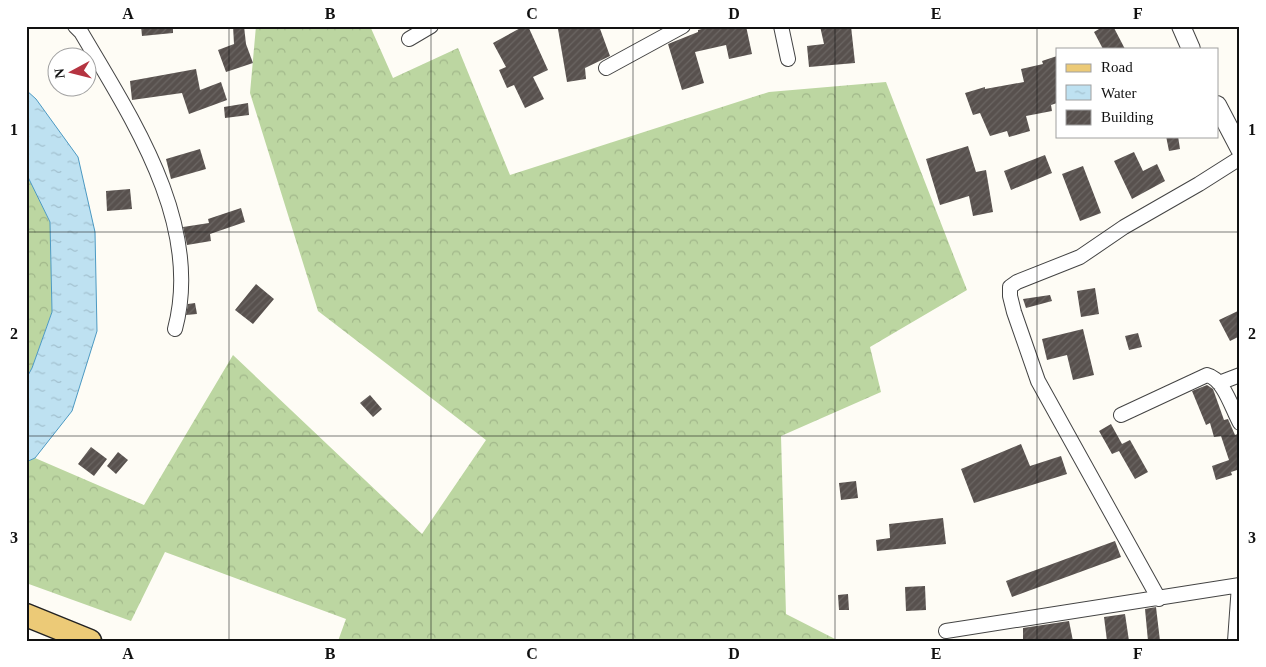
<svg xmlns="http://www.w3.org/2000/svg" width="1266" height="667" font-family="'Times New Roman',serif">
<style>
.forest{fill:url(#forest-crowns)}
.water{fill:url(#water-ripples);stroke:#4c99c2}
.building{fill:url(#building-hatch)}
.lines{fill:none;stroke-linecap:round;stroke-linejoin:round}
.minor-casing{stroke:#444;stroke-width:16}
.tertiary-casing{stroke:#444;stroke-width:20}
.primary-casing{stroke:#222;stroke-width:25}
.minor{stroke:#fff;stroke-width:14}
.tertiary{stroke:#fff;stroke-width:18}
.primary{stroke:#ecca77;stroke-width:22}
.grid{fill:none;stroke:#111;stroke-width:1;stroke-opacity:0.55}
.neatline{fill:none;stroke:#111;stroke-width:2}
.grid-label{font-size:16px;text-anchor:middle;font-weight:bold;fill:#111}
</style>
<defs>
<pattern id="forest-crowns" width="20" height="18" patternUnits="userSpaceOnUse" patternTransform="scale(1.25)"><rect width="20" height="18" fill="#bcd6a1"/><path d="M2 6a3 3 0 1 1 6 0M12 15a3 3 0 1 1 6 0" fill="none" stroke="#a1b78a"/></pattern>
<pattern id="water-ripples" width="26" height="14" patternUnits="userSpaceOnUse" patternTransform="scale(1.25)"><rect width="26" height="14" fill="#bee1f1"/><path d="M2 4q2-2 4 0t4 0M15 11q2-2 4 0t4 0" fill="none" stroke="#a2c0ce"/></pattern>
<pattern id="building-hatch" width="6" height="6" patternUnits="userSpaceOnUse" patternTransform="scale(1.25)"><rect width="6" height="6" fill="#58514e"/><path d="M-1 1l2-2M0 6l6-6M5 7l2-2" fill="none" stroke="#6b6663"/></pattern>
</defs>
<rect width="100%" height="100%" fill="#fefcf5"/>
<path class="forest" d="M256,26H370L393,78L458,48L510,175L769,92L886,82L967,290L870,347L881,392L781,436L786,614L839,641H338L346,619L165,552L131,621L26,583V462L35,458L144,505L233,355L422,534L486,440L318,311L250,93Z
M26,173L50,222L52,312L32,368L26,379Z"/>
<path class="water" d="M26,90L36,99L78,157L95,232L97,331L72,411L35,458L26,462V379L32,368L52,312L50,222L26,173Z"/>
<path class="building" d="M141,26H173V33L142,36Z
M233,26H244L246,44L253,63L226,72L218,50L234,44Z
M524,26H528L548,70L533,77L544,99L525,108L514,85L507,88L499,70L506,67L493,43Z
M575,26H599L610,56L585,68L586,79L567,82L558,29Z
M713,26H746L752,54L729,59L726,45L695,52L704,83L682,90L668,44L698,32V30Z
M820,26H851L855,63L809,67L807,46L824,44Z
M1104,26H1113L1125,49H1103L1094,32Z
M1057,56V103L1051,105L1052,111L1026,116L1030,131L1009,137L1007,131L990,136L980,113L973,115L965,93L985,87V89L1024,82L1021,69L1043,64L1042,61Z
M196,69L200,90L221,82L227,100L189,114L182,93L132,100L130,81Z
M248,103L249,115L225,118L224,107Z
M1166,136H1178L1180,149L1169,151Z
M968,146L976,172L986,170L993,212L973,216L969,196L940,205L926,159Z
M200,149L206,169L171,179L166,159Z
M1134,152L1143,171L1157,164L1165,181L1132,199L1114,161Z
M1045,155L1052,173L1011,190L1004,171Z
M1083,166L1101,213L1080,221L1062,174Z
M130,189L132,209L107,211L106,191Z
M241,208L245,222L210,234L211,241L187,245L183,227L209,223L208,219Z
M256,284L274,299L253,324L235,310Z
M1095,288L1099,314L1081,317L1077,291Z
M1050,295L1052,301L1026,308L1023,299Z
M195,303L197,314L186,315L188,304Z
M1240,310V336L1230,341L1219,320Z
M1083,329L1094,375L1073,380L1067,355L1047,360L1042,339Z
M1138,333L1142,347L1129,350L1125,336Z
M1207,385L1213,389L1224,420L1228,419L1235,435L1240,433V469L1231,472L1232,475L1216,480L1212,466L1229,460L1221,436L1214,437L1210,423L1206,425L1192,391Z
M370,395L382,409L373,417L360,403Z
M1111,424L1122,444L1130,440L1148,472L1135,479L1119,451L1112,454L1099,431Z
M1021,444L1030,466L1061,456L1067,474L974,503L961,469Z
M91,447L107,459L94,476L78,464Z
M118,452L128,460L116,474L107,466Z
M856,481L858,498L841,500L839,483Z
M943,518L946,544L877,551L876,540L890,538L889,524Z
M1115,541L1121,557L1012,597L1006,581Z
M925,586L926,610L906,611L905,587Z
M848,594L849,610H839L838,595Z
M1156,607L1160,641H1148L1145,609Z
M1125,614L1129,641H1107L1104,617Z
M1069,621L1073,641H1023V628Z"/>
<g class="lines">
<defs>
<path id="minor" d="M75,26L81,32C132,119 203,224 175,329
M781,26L788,59
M409,39L431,26
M606,68L683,26
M1219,383L1240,375
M1121,415L1207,375C1224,379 1232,409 1240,423
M1159,599L1038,381L1014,312L1010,296V287L1017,282L1080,257L1124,227L1199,184L1240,158
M946,631L1240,585
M1235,641L1239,585"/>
<path id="tertiary" d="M1181,26L1191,49
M1217,105L1240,149"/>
<path id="primary" d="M26,615L90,641"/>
</defs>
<use href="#minor" class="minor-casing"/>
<use href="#tertiary" class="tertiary-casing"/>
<use href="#primary" class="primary-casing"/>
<use href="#minor" class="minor"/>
<use href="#tertiary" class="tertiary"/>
<use href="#primary" class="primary"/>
</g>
<path class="grid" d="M229,26V641M431,26V641M633,26V641M835,26V641M1037,26V641M26,232H1240M26,436H1240"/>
<rect width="1266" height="667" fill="none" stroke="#ffffff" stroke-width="55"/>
<rect x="1056" y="48" width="162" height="90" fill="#ffffff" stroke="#a0a0a0"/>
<rect x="1066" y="64" width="25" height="8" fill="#ecca77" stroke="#a0a0a0"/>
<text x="1101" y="72" font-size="15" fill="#111111">Road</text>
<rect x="1066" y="85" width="25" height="15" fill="url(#water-ripples)" stroke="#a0a0a0"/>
<text x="1101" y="98" font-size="15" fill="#111111">Water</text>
<rect x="1066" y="110" width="25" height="15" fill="url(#building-hatch)" stroke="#a0a0a0"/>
<text x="1101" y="122" font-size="15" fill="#111111">Building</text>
<g transform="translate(72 72) rotate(263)"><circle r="24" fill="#ffffff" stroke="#a0a0a0"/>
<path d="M0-4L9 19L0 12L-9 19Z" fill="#b53441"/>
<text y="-8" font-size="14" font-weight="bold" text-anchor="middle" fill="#111111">N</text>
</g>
<rect x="28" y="28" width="1210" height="612" class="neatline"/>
<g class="grid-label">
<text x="128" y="19">A</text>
<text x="330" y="19">B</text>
<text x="532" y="19">C</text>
<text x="734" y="19">D</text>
<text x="936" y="19">E</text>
<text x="1138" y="19">F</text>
<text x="14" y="135">1</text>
<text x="1252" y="135">1</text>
<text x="14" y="339">2</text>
<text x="1252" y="339">2</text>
<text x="14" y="543">3</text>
<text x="1252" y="543">3</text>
<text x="128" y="659">A</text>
<text x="330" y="659">B</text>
<text x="532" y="659">C</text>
<text x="734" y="659">D</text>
<text x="936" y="659">E</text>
<text x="1138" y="659">F</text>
</g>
</svg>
